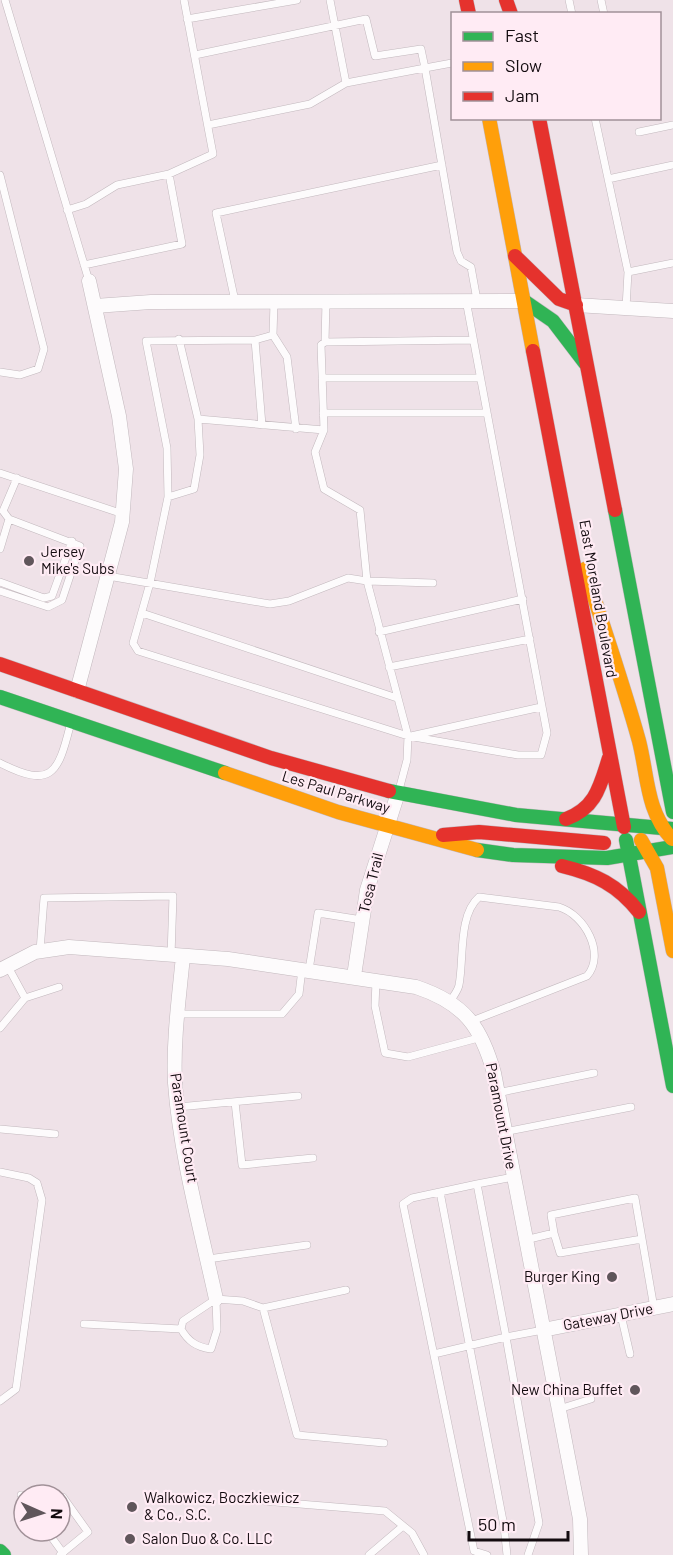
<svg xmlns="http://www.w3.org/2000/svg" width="673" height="1555" font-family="Barlow,sans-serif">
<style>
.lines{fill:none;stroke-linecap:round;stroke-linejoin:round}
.lane-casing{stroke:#c2b8bd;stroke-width:8}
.street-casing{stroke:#c2b8bd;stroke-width:15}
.fast-casing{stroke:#c2b8bd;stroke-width:15}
.slow-casing{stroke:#c2b8bd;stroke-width:15}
.jam-casing{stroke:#c2b8bd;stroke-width:15}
.lane{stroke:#fdfbfc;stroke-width:7}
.street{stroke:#fdfbfc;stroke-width:14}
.fast{stroke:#30b455;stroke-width:14}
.slow{stroke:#ff9f0a;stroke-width:14}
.jam{stroke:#e5322d;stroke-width:14}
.poi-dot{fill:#60565b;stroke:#ffebf4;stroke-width:2}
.labels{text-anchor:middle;stroke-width:4.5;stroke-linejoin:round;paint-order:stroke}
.poi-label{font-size:15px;fill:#130b0f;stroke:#ffebf4;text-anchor:start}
.street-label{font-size:15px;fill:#130b0f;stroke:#ffebf4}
</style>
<rect width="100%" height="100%" fill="#efe2e8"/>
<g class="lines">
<defs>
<path id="lane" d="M5,0L89,281
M569,0L572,14
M601,0L604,14
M187,19L297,0
M195,55L366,19L375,56L421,49L425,68L346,83L330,0
M452,63L425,68L457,252L461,261L471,267L477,300
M595,118L628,272L673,263
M208,125L310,104L346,83
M639,132L673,125
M169,174L213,154L184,0
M0,175L44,349L38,369L20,375L0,372
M608,179L673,165
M67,210L86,204L117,185L169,174L182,244L84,265
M235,301L216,213L442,165
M274,302L273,335L255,340L146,341L167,448L168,497L150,583L133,643L138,651L408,736L518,755H541L547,733L466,300
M626,308L628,272
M273,335L287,357L296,429
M179,339L198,419
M255,340L262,425
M325,342L326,301
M322,378H480
M323,413H487
M0,473L123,514
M168,497L194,489L200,455L198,419L324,430
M0,549L9,519
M108,576L270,604L289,601L348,578L367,581L408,736L407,760L399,790
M0,582L44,598L52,596L72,541
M433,583L367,581L360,510L324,489L315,452L324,430L321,345L325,342L473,340
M0,591L48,607L62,600L80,546L9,519L3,511L17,478
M142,613L397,698
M379,632L523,599
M389,667L530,639
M411,736L541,707
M0,763C51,789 58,774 70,726
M40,951L44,898L173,896L171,956
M7,965L25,998
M309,970L318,913L362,920
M376,981L375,1006L385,1053L408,1057L482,1037
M450,1002C453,996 458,991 459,985C464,960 458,915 479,897L559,907C585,915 606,954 587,976L472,1021
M178,1014H282L299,994L302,969
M0,1028L25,998L59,987
M497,1093L594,1073
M235,1102L242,1165L313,1158
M178,1107L298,1096
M0,1129L55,1134
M504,1132L631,1107
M0,1172L29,1178L37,1183L42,1200L16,1389L0,1401
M477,1184L513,1177
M440,1192L504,1526L507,1555
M554,1233L560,1253L642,1239
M525,1240L554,1233L551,1215L635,1198L654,1308
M208,1259L307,1245
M216,1299L217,1330L211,1349C196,1347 188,1341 181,1329L183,1321L216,1299L243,1301L263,1308L346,1290
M263,1308L297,1435L384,1443
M621,1315L630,1354
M84,1324L181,1329
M434,1354L506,1337L539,1523L528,1555
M559,1409L591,1399
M24,1495H21L24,1499
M239,1499L385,1511L412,1533L424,1555
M47,1531L63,1553
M60,1555L88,1532L63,1497H60
M369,1555L403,1526
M487,1555L474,1551L403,1204L412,1198L477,1184L506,1337L543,1330"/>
<path id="street" d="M576,305L673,311
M95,306L151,302L524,301
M77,691L122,522L126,469L119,416L89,281
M183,956C179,998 173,1041 175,1083C180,1154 201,1230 216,1299
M0,970L35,952L69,947L228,959L416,987C464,1003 481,1026 494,1073L580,1519L581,1555
M354,976L367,890L398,793
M543,1330L673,1304"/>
<path id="fast" d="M524,301L553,321L585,363
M615,510L673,812
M0,697L225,773
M389,791L516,815L673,829
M626,840L673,1086
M477,850L513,855L607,858L673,847
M0,1551L4,1555"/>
<path id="slow" d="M489,118L533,351
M585,569C603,626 623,683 639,741C648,776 646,811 672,839
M225,773L338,812L477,850
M641,840L657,868L673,951"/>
<path id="jam" d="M466,0L469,14
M506,0L511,14
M539,118L615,510
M515,256L559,299L576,305
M533,351L624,827
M0,664L271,758L389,791
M566,819C596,808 600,786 609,758
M443,835L479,832L604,843
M562,866C595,874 618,885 639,912"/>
</defs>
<use href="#lane" class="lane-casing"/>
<use href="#street" class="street-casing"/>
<use href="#fast" class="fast-casing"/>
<use href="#slow" class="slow-casing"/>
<use href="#jam" class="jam-casing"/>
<use href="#lane" class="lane"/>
<use href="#street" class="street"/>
<use href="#fast" class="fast"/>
<use href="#slow" class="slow"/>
<use href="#jam" class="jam"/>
</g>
<g class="poi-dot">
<circle cx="29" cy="561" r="6"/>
<circle cx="612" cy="1277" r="6"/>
<circle cx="635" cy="1390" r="6"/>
<circle cx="132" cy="1507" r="6"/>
<circle cx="130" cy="1539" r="6"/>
</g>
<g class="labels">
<g class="poi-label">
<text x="41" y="557">Jersey<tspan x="41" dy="17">Mike's Subs</tspan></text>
<text x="600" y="1282" text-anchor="end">Burger King</text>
<text x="623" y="1395" text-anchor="end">New China Buffet</text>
<text x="144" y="1503">Walkowicz, Boczkiewicz<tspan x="144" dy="17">&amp; Co., S.C.</tspan></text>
<text x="142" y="1544">Salon Duo &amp; Co. LLC</text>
</g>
<g class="street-label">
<text transform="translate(598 599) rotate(80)" y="5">East Moreland Boulevard</text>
<text transform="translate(336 792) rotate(17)" y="5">Les Paul Parkway</text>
<text transform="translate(371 883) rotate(-76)" y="5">Tosa Trail</text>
<text transform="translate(501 1116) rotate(79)" y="5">Paramount Drive</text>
<text transform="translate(184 1128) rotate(81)" y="5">Paramount Court</text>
<text transform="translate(608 1317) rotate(-11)" y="5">Gateway Drive</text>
</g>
</g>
<rect x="451" y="12" width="210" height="108" fill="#ffebf4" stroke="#a19198" stroke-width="1.5"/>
<rect x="463" y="32" width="30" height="9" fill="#30b455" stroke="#a19198" stroke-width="1.5"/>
<text x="505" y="42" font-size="18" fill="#130b0f">Fast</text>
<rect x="463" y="62" width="30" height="9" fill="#ff9f0a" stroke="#a19198" stroke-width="1.5"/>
<text x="505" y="72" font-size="18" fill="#130b0f">Slow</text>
<rect x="463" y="92" width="30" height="9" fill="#e5322d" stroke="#a19198" stroke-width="1.5"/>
<text x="505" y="102" font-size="18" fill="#130b0f">Jam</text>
<g transform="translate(42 1513) rotate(93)"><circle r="28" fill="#ffebf4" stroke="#a19198" stroke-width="1.5"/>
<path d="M0-4.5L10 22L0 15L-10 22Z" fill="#60565b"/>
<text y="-9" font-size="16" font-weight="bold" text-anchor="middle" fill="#130b0f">N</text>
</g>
<path d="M469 1531v9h99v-9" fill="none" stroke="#130b0f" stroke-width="3"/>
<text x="478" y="1531" font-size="18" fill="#130b0f" stroke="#ffebf4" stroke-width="4.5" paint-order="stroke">50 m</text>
</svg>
